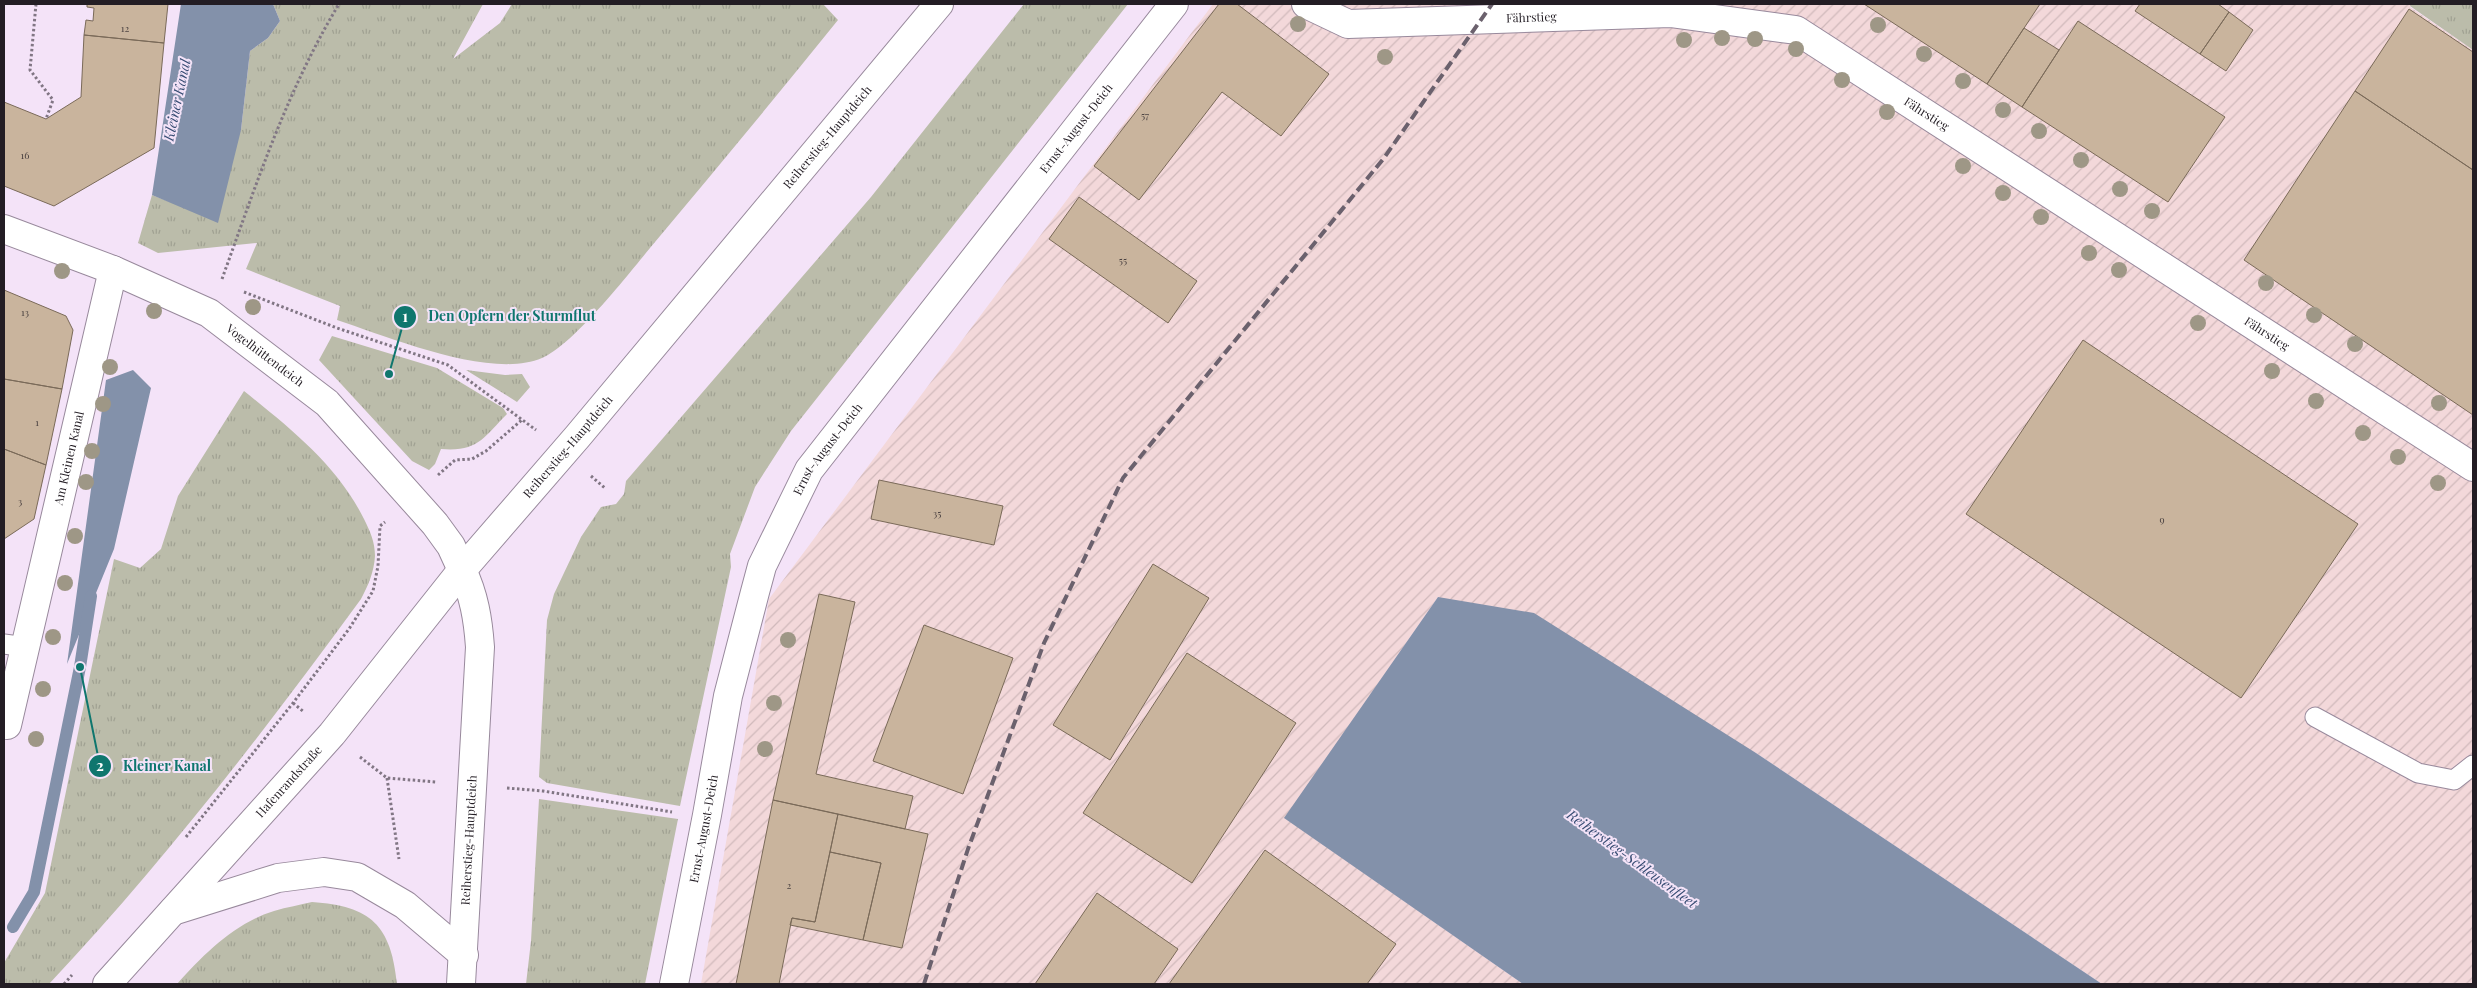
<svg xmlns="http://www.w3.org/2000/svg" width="2477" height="988" font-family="'Playfair Display',serif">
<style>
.industrial{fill:url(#industrial-furrows)}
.grass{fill:url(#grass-tufts)}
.water{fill:#8391aa}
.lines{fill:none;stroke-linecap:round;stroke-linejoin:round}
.stream{stroke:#8391aa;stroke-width:12}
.building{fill:#c9b49d;stroke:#7a6a59}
.service-casing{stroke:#98899c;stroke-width:21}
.minor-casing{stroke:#98899c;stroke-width:30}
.tertiary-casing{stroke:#98899c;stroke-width:30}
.secondary-casing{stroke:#98899c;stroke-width:30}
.path{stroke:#817684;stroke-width:3;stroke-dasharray:2.5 2.5;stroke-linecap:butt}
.service{stroke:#fff;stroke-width:19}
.minor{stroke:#fff;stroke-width:28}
.tertiary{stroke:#fff;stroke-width:28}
.secondary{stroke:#fff;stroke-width:28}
.rail{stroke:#6b616d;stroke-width:4;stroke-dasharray:10 5;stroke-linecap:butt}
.tree{fill:#9e9786}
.labels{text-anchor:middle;stroke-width:4;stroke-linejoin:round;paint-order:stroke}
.number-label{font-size:10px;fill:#4c4342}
.street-label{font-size:12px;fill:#231d24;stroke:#f4e3f8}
.water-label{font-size:14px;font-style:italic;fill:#374c73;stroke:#f4e3f8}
.leader{fill:none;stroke:#0f766e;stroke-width:2}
.callout-dot{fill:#0f766e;stroke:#f4e3f8;stroke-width:2}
.mark-label{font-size:15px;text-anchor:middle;font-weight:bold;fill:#fff}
.callout-label{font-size:14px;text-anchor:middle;font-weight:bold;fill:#0f766e;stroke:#f4e3f8;stroke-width:4;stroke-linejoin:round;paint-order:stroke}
</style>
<defs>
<pattern id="industrial-furrows" width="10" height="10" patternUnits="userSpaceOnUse" patternTransform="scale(1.25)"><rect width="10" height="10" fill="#f3d8da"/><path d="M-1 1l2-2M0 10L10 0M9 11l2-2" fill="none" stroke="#d0b9bb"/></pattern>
<pattern id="grass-tufts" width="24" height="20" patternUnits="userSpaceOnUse" patternTransform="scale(1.25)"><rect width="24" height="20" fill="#bbbcaa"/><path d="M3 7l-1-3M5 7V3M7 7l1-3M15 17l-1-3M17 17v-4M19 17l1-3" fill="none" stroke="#a0a192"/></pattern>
</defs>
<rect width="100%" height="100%" fill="#f4e3f8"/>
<path class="industrial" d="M1213,4H2411L2410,7L2473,50V984H2102L1756,753L1438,597L1285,818L1523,984H701L769,599Z"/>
<path class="grass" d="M273,4H483L453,59L500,23L512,4H823L838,20C776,97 713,173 650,248C627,276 573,345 542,358C491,380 389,337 337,320L340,306L246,269L257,243L158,253L138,243L152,195L170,202L241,130L250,51L268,38L280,21Z
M1024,4H1128L791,431L755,487L730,554L731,567L680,806L547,783L539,777L547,620L554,594L581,537L601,507L616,504L624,494L626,481L871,197Z
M2411,4H2473V50L2410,6Z
M332,336L437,368L503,408L507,414C483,438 478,452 441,449L435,464L429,470L412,461L319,360Z
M466,370L505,375L522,374L530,387L517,402Z
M244,391C291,429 337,465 364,519C370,531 375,542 375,556C374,572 368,586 361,599C263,733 162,864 49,984H4V963L45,893L114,559L140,568L161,549L178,496Z
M539,799L678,819L645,984H526L531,941Z
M312,902C371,906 391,925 397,984H177C204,954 235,923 274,911C287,907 300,905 312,902Z"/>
<path class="water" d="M181,4H273L280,21L268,38L250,51L241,130L218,223L152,195Z
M133,370L151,388L114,549L67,664L106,380Z
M1438,597L1534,613L1756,753L2102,984H1523L1284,818Z"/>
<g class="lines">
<path class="stream" d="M13,927L34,892L80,667L91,596"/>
</g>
<path class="building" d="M87,4H168L164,43L84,35L86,20L93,21L94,8L87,7Z
M1219,4H1237L1329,74L1281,136L1222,92L1139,200L1094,166Z
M1864,4H2040L1987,84Z
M2140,4H2218L2229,12L2200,54L2135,11Z
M2409,9L2473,52V170L2355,91Z
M2229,12L2253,30L2226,71L2200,54Z
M2078,21L2225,117L2168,202L2022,107Z
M2024,28L2059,50L2022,107L1987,84Z
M84,35L164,43L154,148L54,206L4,186V102L46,119L81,97Z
M2355,91L2473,170V415L2244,260Z
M1079,197L1197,281L1168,323L1049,239Z
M4,290L66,316L73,330L62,389L4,379Z
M2083,340L2358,524L2241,698L1966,514Z
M4,379L62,389L46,465L4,449Z
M4,449L46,465L34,519L4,539Z
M879,480L1003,506L994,545L871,519Z
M1153,564L1209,598L1110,760L1053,725Z
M819,594L855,602L816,774L913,796L905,829L773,800Z
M924,625L1013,658L963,794L873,761Z
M1187,653L1296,723L1192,883L1083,813Z
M773,800L838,814L815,922L792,918L779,984H736Z
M838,814L928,834L902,948L863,940L881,863L830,852Z
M1265,850L1396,944L1367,984H1169Z
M830,852L881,863L863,940L790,925L792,918L815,922Z
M1097,893L1178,949L1154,984H1035Z"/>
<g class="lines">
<defs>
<path id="service" d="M4,644L26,647
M2315,717L2418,773L2454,780L2473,765"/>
<g id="minor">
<path id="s1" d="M1306,4L1348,24L1670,13L1796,30L2473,467"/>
<path id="s2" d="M4,229L113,270L209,313L327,403L435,524L451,546L462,570"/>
<path id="s3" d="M7,725L113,270"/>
<path id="s4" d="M674,984L707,815L728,696L755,592L762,566L809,470L1174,4"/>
</g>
<g id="tertiary">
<path d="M173,911L278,878L324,872L357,877L405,905L464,955"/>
<path id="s5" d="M461,984L480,647C478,619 474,595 462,570"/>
</g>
<g id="secondary">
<path id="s6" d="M107,984L332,734L462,570L578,436L939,4"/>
</g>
</defs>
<use href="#service" class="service-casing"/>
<use href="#minor" class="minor-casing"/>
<use href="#tertiary" class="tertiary-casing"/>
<use href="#secondary" class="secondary-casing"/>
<path class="path" d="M36,4L30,70L53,100L46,119
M222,279C256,185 287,90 339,4
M244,292L337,328L448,365L536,430
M438,475L455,460L472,459L486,451L523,419
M591,476L606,489
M293,703L304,712
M360,757L387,778L436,782
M387,778L399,859
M507,788L543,791L672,812
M186,837L293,703L349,629L373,591L378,566L380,526L385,522
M64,984L72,975"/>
<use href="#service" class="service"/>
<use href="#minor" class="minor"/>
<use href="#tertiary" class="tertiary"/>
<use href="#secondary" class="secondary"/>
<path class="rail" d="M924,984L968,849L1044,643L1123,478L1384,158L1492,4"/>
</g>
<g class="tree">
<circle cx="1298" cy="24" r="8"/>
<circle cx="1878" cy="25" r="8"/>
<circle cx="1722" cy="38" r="8"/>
<circle cx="1755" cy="39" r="8"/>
<circle cx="1684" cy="40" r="8"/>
<circle cx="1796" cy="49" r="8"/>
<circle cx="1924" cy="54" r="8"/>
<circle cx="1385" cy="57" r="8"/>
<circle cx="1842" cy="80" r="8"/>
<circle cx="1963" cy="81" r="8"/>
<circle cx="2003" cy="110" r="8"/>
<circle cx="1887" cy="112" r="8"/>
<circle cx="2039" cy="131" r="8"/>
<circle cx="2081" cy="160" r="8"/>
<circle cx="1963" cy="166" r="8"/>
<circle cx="2120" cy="189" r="8"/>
<circle cx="2003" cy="193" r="8"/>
<circle cx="2152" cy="211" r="8"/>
<circle cx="2041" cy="217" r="8"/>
<circle cx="2089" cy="253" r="8"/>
<circle cx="2119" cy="270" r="8"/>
<circle cx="62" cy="271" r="8"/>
<circle cx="2266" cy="283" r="8"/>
<circle cx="253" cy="307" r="8"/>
<circle cx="154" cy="311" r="8"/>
<circle cx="2314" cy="315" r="8"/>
<circle cx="2198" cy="323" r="8"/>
<circle cx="2355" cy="344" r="8"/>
<circle cx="110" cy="367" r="8"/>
<circle cx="2272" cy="371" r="8"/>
<circle cx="2316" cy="401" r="8"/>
<circle cx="2439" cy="403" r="8"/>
<circle cx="103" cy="404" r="8"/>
<circle cx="2363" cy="433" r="8"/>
<circle cx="92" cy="451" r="8"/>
<circle cx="2398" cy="457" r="8"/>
<circle cx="86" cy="482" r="8"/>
<circle cx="2438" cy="483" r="8"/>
<circle cx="75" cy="536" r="8"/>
<circle cx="65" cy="583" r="8"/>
<circle cx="53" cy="637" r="8"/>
<circle cx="788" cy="640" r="8"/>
<circle cx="43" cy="689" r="8"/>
<circle cx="774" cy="703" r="8"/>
<circle cx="36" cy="739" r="8"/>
<circle cx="765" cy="749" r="8"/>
</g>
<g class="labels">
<g class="number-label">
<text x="125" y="32">12</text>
<text x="1145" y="119">57</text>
<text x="25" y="159">16</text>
<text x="1123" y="264">55</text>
<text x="25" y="316">13</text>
<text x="37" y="426">1</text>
<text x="20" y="505">3</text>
<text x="937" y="517">35</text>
<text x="2162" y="523">9</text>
<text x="789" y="889">2</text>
</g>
<g class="street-label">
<text dy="4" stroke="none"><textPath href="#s1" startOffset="230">Fährstieg</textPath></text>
<text dy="4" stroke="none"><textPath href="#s1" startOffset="651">Fährstieg</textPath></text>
<text dy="4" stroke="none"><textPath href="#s4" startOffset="968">Ernst-August-Deich</textPath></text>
<text dy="4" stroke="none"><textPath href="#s6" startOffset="1112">Reiherstieg-Hauptdeich</textPath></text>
<text dy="4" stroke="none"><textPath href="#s1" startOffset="1056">Fährstieg</textPath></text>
<text dy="4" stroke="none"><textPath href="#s2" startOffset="292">Vogelhüttendeich</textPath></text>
<text dy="4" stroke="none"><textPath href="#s6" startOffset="708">Reiherstieg-Hauptdeich</textPath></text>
<text dy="4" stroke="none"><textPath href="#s4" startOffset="562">Ernst-August-Deich</textPath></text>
<text dy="4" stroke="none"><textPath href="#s3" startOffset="274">Am Kleinen Kanal</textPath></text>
<text dy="4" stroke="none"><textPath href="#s6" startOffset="272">Hafenrandstraße</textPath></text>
<text dy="4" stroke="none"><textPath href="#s4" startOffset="158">Ernst-August-Deich</textPath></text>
<text dy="4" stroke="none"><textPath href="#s5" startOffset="144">Reiherstieg-Hauptdeich</textPath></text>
</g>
<g class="water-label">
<text transform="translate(177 100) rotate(-78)" y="5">Kleiner Kanal</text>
<text transform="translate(1632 859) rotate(36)" y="5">Reiherstieg-Schleusenfleet</text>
</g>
</g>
<path class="leader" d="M389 374L405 317M80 667L100 766"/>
<g class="callout-dot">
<circle cx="389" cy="374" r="5"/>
<circle cx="80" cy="667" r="5"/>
<circle cx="405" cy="317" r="12"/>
<circle cx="100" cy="766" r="12"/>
</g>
<g class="mark-label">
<text x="405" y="322">1</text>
<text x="100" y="771">2</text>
</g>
<g class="callout-label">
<text x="512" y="321">Den Opfern der Sturmflut</text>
<text x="167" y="771">Kleiner Kanal</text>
</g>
<rect width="2477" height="988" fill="none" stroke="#231d24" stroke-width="10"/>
</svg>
